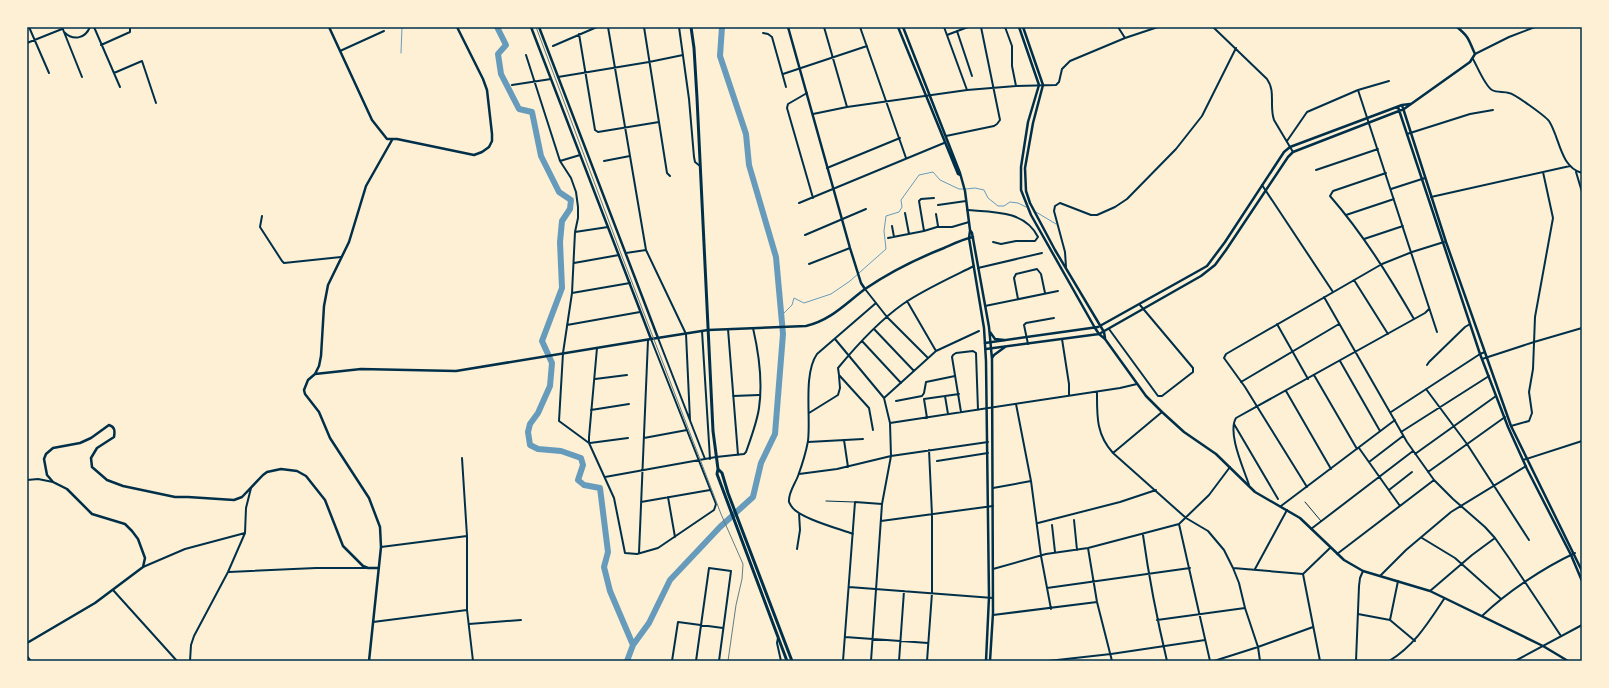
<svg xmlns="http://www.w3.org/2000/svg" width="1609" height="688" font-family="Lora,serif">
<style>
.lines{fill:none;stroke-linecap:round;stroke-linejoin:round}
.stream{stroke:#669bbc;stroke-width:1}
.river{stroke:#669bbc;stroke-width:6}
.service{stroke:#003049;stroke-width:1}
.minor{stroke:#003049;stroke-width:2}
.tertiary{stroke:#003049;stroke-width:2.5}
.secondary{stroke:#003049;stroke-width:2.5}
.primary{stroke:#003049;stroke-width:3}
.rail{stroke:#657d81;stroke-width:1}
.neatline{fill:none;stroke:#003049;stroke-width:1.5}
</style>
<rect width="100%" height="100%" fill="#fdf0d5"/>
<g class="lines">
<path class="stream" d="M401,53L402,27
M966,189L975,188L984,190L988,198L998,206H1004L1010,202L1018,203L1026,207
M1036,212L1056,224
M781,316L792,305L794,298L804,303L831,294L850,281L886,249L884,231L886,216L899,212L902,207L901,200L919,175L933,172L940,180L959,189H963"/>
<path class="river" d="M497,27L506,45L498,54L501,74L519,109L532,112L541,156L559,192L571,200L570,209L562,221L560,242L562,288L542,341L552,363L550,386L538,413L530,424L528,432L530,445L538,449L561,451L581,458L583,465L578,480L584,485L600,488L608,552L604,567L610,591L633,645
M627,661L633,645L649,623L670,580L720,527L753,497L761,463L775,434L783,334L776,257L749,165L746,134L720,56L722,27"/>
<path class="service" d="M826,501L854,502
M1305,502L1321,521"/>
<path class="minor" d="M29,27L49,73
M62,27L82,77
M94,27L120,87
M608,27L646,250L686,334L690,420
M644,27L667,173L670,176
M679,27L689,99L694,157L695,162L700,166
M824,27L847,107
M860,27L906,158
M944,27L967,90
M1005,27L1012,46V66L1016,86
M1118,27L1125,38
M1213,27L1267,79C1276,92 1269,105 1274,120L1293,152
M957,31L972,76
M64,32C73,41 85,39 90,27
M763,33L768,34L772,37L786,87
M579,34L595,130L598,132L659,122
M947,35L968,27
M27,43L62,29
M101,45L130,32V27
M553,46L597,27
M340,51L384,31
M1475,54L1509,37L1535,27
M526,55L560,161L571,178L576,192L578,207V218L575,232L572,293L563,353L559,421L589,443L614,498L625,553L637,554L658,548L714,510L716,504L651,339
M1473,59C1477,66 1485,86 1492,90C1497,93 1504,91 1509,93C1515,94 1545,116 1549,121C1560,138 1560,167 1582,173
M114,73L142,61L156,103
M783,74L867,46
M558,77L649,62L683,55
M512,85L551,79
M1358,90L1437,332
M807,93L788,104L787,108L813,198
M813,114L847,107L967,90L1016,86L1056,85L1059,82L1062,69L1070,61L1125,38L1158,27
M1407,134L1470,114L1493,110
M946,136L994,126L997,124L1000,120L981,27
M1287,141L1307,112L1358,90L1389,81
M560,161L580,155
M604,161L630,156
M827,168L900,138
M1316,170L1378,149
M1576,172L1582,192
M1386,173L1333,191L1330,196C1363,234 1389,276 1414,319
M1262,185L1333,292
M1391,189L1425,178
M1431,197L1570,166
M934,198L921,199L919,201L924,231L937,227H952L969,222
M799,203L944,143
M938,205L966,201
M967,210C992,212 1025,210 1038,237L1035,241H1016L1001,244L993,242
M905,213L909,234
M936,214L938,226
M1346,215L1394,199
M262,216L260,227L282,261L284,263L341,257
M892,226L894,237
M575,232L608,227
M805,235L866,209
M888,238L924,231
M1364,239L1403,226
M626,253L646,250
M574,263L619,255
M809,264L850,248
M1066,267L1065,252L1054,211L1055,206L1060,203L1091,215H1097L1115,207L1127,199L1176,149L1202,116L1236,48
M978,268L1042,253
M1354,280L1388,334
M865,289L887,317L928,358
M572,293L630,283
M1324,297L1407,442L1434,480L1453,499L1485,527L1495,538L1509,558L1561,636
M1018,299L1014,278L1016,274L1037,269L1041,274L1045,293
M907,301L936,351
M985,306L1058,291
M1277,324L1308,379
M567,325L640,312
M728,329L738,455
M874,329L914,371
M1109,329L1158,396H1162L1193,372V368L1140,305
M702,331L710,459
M658,338L705,459
M835,339L884,398L890,423L891,456L882,504L871,661
M1062,339L1069,384V395
M862,341L901,383
M1028,344L1024,325L1026,323L1054,318
M1482,359L1534,342L1582,328
M1340,361L1380,431
M1427,365L1429,362L1465,327L1470,324
M1314,375L1357,449
M595,379L627,375
M1241,382L1339,324
M1426,389L1467,444L1529,540
M1286,391L1331,469
M1097,392C1097,416 1096,434 1113,453L1186,518L1208,531L1224,550L1233,568L1239,583L1245,608L1258,647L1260,661
M733,396L759,395
M945,396L948,414
M884,398L936,351L979,331
M924,399L959,394
M924,399L927,418
M896,401L922,396L924,393L926,382L955,376
M1016,404L1031,481L1041,556L1051,609
M591,410L629,404
M961,412L952,357L953,355L956,353L973,351L976,353L978,410
M1391,412L1480,354L1485,352
M809,413L838,395L840,388L839,376
M890,423L1120,388L1137,384
M1234,424L1278,499
M1511,426L1529,421L1532,413L1529,392L1533,369L1535,317L1553,218L1543,172
M873,430L869,408L839,375L838,368C857,345 879,321 903,304C923,290 952,277 974,266
M1401,432L1489,376
M644,438L687,430
M844,440L848,467
M808,442L863,439
M589,443V437L597,348
M590,443L628,438
M1359,448L1400,506
M1113,453L1162,412
M1415,454L1496,396
M462,458L467,536V610L473,661
M1523,460L1582,441
M937,461L988,453
M1369,462L1403,436
M1428,472L1505,417
M799,474L837,469L891,456L988,442
M605,477L716,457L744,454L746,452C751,438 757,422 759,408C763,381 759,354 753,328
M27,480L38,479L53,482
M1249,485C1244,469 1227,433 1236,418L1425,313L1429,309
M1307,487L1245,387L1224,358L1226,354L1382,264L1412,252L1444,242
M993,488L1031,481
M1389,490L1412,472
M668,497L675,537
M641,502L710,490
M1281,506L1395,420
M1074,520L1077,550
M881,521L993,506
M1038,523L1120,502L1156,490
M1179,524L1210,661
M1052,525L1055,552
M1311,529L1413,451
M853,534C840,529 799,518 792,507C791,506 790,504 789,502C788,493 795,484 798,476C802,465 806,452 808,441C811,417 803,374 817,354L876,303
M1143,535C1149,578 1157,619 1167,661
M1422,538L1455,558L1501,599
M381,547L467,536
M1088,548L1097,602L1112,661
M797,549L800,530L799,513
M639,553L648,340
M1337,554L1434,480
M143,567L185,549L245,533L246,508L251,488
M1233,568L1303,574L1330,548
M993,569L1046,554L1088,548L1179,524L1209,495L1230,467
M1255,569L1287,510
M229,572L316,568H366
M1303,574L1320,661
M1380,576L1406,550L1451,512L1526,466
M849,587L993,598
M1047,588L1190,568
M113,590L177,661
M1430,591L1472,555L1495,538
M1358,614L1390,620L1415,641
M993,615L1097,602
M1482,616C1507,592 1543,568 1575,553
M1157,620L1245,608
M1390,620L1398,581
M373,622L467,610
M469,624L521,620
M845,637L928,643
M778,638L777,643L781,661
M27,656L31,661
M190,661L191,645L194,636L228,572L245,533
M672,661L678,622L723,628
M696,661L709,568L731,571L719,661
M843,661L855,502L882,504
M899,661L904,591
M927,661L932,593V515L929,450
M1048,661L1111,654L1205,640
M1214,661L1258,647L1313,627
M1356,661L1359,586L1360,578L1363,571
M1389,661C1414,646 1428,623 1444,599
M1515,661L1582,625"/>
<path class="tertiary" d="M329,27L372,120L387,139H397L474,155L482,152L489,147L492,141V134L487,90L483,79L457,27
M788,27L850,248L861,283L865,289
M1019,27L1039,85L1028,122L1021,167V190L1031,215L1095,328L1099,334L1105,339L1146,396L1162,412L1184,432L1216,454L1255,492L1300,518L1344,560L1363,571L1430,591L1543,646L1568,661
M1023,27L1043,85L1033,123L1025,168L1026,191L1030,203L1055,250L1104,332L1105,338
M1402,105L1446,242L1511,426L1582,571
M1398,107L1480,354L1508,427L1527,469L1571,555L1582,581
M985,343L1098,327L1200,270L1207,266L1225,242L1284,152L1290,147L1402,105L1410,104
M986,349L1099,334L1201,276L1215,265L1226,250L1288,157L1293,152L1404,109L1470,62L1475,54C1468,39 1470,38 1457,27
M315,374L361,369L456,371L651,339
M27,643L95,603L143,567L145,558L138,539L132,531L125,524L92,514L67,489L53,482L47,475L44,459L46,454L53,448L80,443L91,438L109,425C115,427 115,431 114,437L97,448L91,458L92,467L107,480L123,486L175,497H188L234,500L242,497L263,475L267,472L281,469L297,471L306,476L325,500L343,546L363,566L368,568H378
M369,661L381,547L380,527L369,498L330,438L319,412L305,394L304,390L308,380L315,374L319,366L321,356L324,306L328,285L349,242L366,186L392,140"/>
<path class="secondary" d="M531,27L651,339L708,330L806,326C831,320 845,304 865,289C890,272 916,259 944,248C953,244 963,239 973,237
M539,27L658,338
M898,27L958,174L960,175
M903,27L960,173L965,191L970,230L972,233L989,327L992,359L993,613L990,661
M970,231L969,238L984,328L986,361L989,597L986,661
M990,332L995,339L1004,340
M992,358L994,355L1005,347"/>
<path class="primary" d="M691,27L694,48L697,98L713,431L718,469L717,474L787,661
M718,469L722,473L728,493L792,661"/>
<path class="rail" d="M536,27L620,251L721,514L743,564L742,579L736,605L728,661"/>
</g>
<rect width="1609" height="688" fill="none" stroke="#fdf0d5" stroke-width="56"/>
<rect x="28" y="28" width="1553" height="632" class="neatline"/>
</svg>
